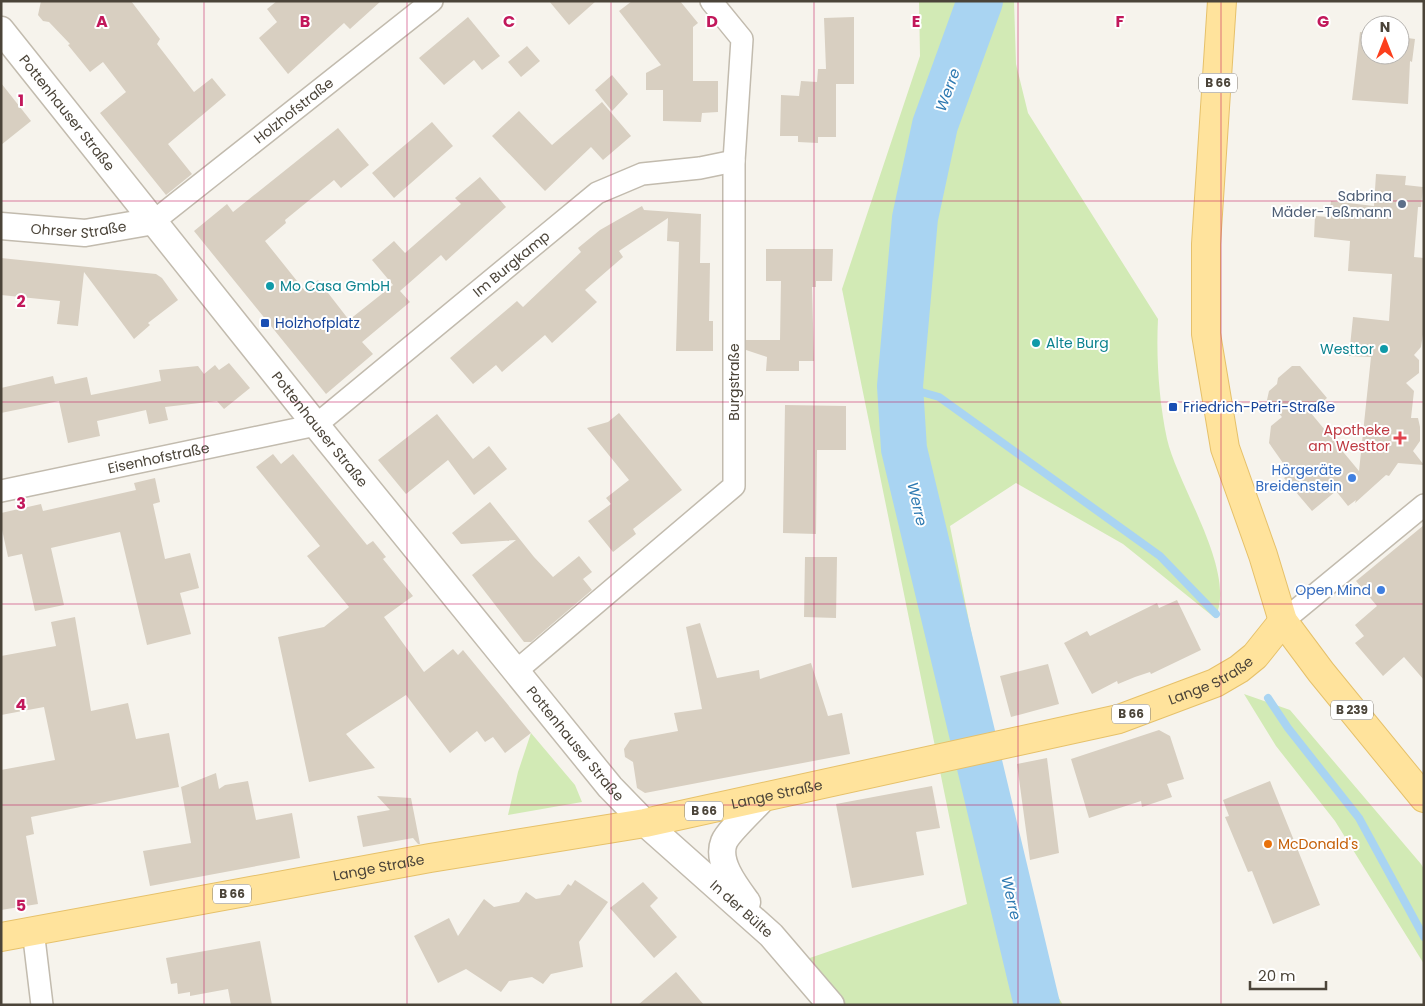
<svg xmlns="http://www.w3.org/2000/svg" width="1425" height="1006" font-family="Poppins,sans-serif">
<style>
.green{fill:#d2eab5}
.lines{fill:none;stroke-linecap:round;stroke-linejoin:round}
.stream{stroke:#a9d4f2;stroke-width:8}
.river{stroke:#a9d4f2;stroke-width:46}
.building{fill:#d8cfc1}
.minor-casing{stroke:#c2bbae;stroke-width:24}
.tertiary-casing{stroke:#c2bbae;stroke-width:29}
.primary-casing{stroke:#e6c16a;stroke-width:30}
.minor{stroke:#fff;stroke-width:21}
.tertiary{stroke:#fff;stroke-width:26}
.primary{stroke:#ffe39c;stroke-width:28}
.grid{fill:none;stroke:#c2185b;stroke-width:1;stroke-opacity:0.55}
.service-dot{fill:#5c6f8a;stroke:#fff;stroke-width:2}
.culture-dot{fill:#0f9aa8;stroke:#fff;stroke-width:2}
.transit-dot{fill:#1a4fb4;stroke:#fff;stroke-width:2}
.health-dot{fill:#e0444e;stroke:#fff;stroke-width:2}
.shop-dot{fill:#3f7fe0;stroke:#fff;stroke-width:2}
.food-dot{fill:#e8710a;stroke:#fff;stroke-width:2}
.labels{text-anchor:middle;stroke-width:4;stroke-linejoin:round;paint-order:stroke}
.shield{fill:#fff;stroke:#817c74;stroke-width:1}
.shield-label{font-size:12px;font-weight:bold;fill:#4b4439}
.street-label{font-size:14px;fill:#4b4439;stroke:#fff}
.service-label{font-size:14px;fill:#4e5e75;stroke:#fff;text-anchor:end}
.culture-label{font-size:14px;fill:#0d838f;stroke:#fff;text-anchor:start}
.transit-label{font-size:14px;fill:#164399;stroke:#fff;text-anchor:start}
.health-label{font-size:14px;fill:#be3a42;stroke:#fff;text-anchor:end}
.shop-label{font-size:14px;fill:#366cbe;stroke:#fff;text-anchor:end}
.food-label{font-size:14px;fill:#c56008;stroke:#fff;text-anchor:start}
.water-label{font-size:15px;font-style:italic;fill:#2e7ab2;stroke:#fff}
.grid-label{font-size:16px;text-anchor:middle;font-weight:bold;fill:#c2185b;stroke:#fff;stroke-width:4;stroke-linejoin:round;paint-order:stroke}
</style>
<rect width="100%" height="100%" fill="#f6f3ec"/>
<path class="green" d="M919,1H1014L1016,64L1028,113L1158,319C1156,358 1159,401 1167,439C1178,487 1238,573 1215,618L1123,544L1016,483L950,526L1037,961L1063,1005H839L801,961L967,904L842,289L920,56Z
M1244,694L1290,710L1421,864L1424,869V964L1335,821L1276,746Z
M531,733L575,785L582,802L508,815L518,772Z"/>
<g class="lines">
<path class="stream" d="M900,386L939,397L1160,556L1216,614
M1268,698L1288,728L1359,818L1424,937"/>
<path class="river" d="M980,1L935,125L915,218L900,386L904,449L1037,1005"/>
</g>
<path class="building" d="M41,1H131L160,39L157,44L194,92L212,78L226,95L168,144L192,174L166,195L100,113L126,92L103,62L90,72L68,45L70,44L49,22L43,21L38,15Z
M277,1H381L350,29L344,23L288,74L259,38L277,22L267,9Z
M549,1H596L569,25Z
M632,1H680L698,23L693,27V81H718V112L702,113L701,122L663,121V90H646V73L661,65L619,11Z
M468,17L500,56L482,70L474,60L444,85L419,58Z
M854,17V84H836V137H818V143L798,142V136H780L781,95L799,96L801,81L817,82L818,69H826L824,18Z
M1360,32L1370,33V55H1400V37L1415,39L1412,62L1410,61L1408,104L1352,100Z
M527,46L540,61L521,77L508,62Z
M612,75L628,94L612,111L595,90Z
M1,83L31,121L1,145Z
M602,102L631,136L603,160L591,147L545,191L492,136L519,111L552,145Z
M432,122L453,146L394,198L372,173Z
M338,128L369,165L341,188L334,180L285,220L286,223L265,241L305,291L318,280L349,320L393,285L372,260L394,241L405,253L461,204L455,198L480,177L506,207L446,261L441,255L400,291L410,302L362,342L373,354L326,394L194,231L227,204L233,212Z
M1376,174L1406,176L1405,185L1423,187L1421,207H1418L1414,257L1424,258V328L1421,347L1414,355L1419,360V373L1406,383L1414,391L1411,418H1418L1420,427V441L1413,451L1424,465L1398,463L1389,476L1386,475L1355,503L1356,500L1348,506L1336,491L1312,511L1284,478L1290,473L1269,443L1271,426L1282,417L1267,400L1269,391L1277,384L1278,378L1292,366H1300L1327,398L1310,412L1359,471L1371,357L1349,356L1353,317L1389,321L1392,274L1348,271L1350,241L1314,237L1315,216L1329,217L1331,201L1374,206Z
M642,206L644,210L701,214L700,263H710L709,321H713V351H676L679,242L667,241L668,218L619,251L623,257L585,290L597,302L552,343L545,335L502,372L496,365L473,384L450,358L517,301L523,307L581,252L578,248L600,230Z
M766,249H833L832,281H816V287H812L814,361H799V371H766L767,357L746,350V340H780L781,281H766Z
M1,258L156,274L162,278L178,300L148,323L150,325L134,339L84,272L78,326L57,324L60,301L1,295Z
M229,363L250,388L224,409L217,401L165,407L168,420L149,424L146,410L97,421L100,436L68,443L59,401L1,413V388L53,376L55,384L87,377L91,395L161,381L159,370L198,366L204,374L215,365L219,370Z
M785,405L846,406V450H817L816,534L783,533Z
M619,413L682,490L633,529L636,534L613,552L588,521L611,504L606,498L629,480L587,428L608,422Z
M437,414L473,459L489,446L507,469L474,495L448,460L406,494L378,460Z
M273,454L281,464L293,454L367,545L373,541L386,557L383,559L413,596L384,617L424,672L453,649L458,655L463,650L531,733L505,753L493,737L485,742L477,731L450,753L406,695L346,734L375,768L309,782L278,637L324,627L349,607L307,556L320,546L256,467Z
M155,478L160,502L153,504L165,559L190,553L199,588L180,593L191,634L147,645L120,532L51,548L64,605L35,611L22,554L8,557L1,525V513L41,504L43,511L136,490L134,483Z
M490,502L534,557L553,577L579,556L592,572L583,579L592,590L531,642H524L472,575L516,540L461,544L452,533Z
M1424,525V680L1404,657L1383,676L1355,643L1364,636L1355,625L1377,606L1356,581Z
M805,557H837L836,618L804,617Z
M1177,600L1201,650L1151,674L1150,672L1135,677L1118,684L1117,681L1092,694L1064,643L1087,631L1090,636L1157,603L1159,608Z
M75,617L91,711L128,703L136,739L169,733L179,787L31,817L34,834L26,836L38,904L1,910V770L55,760L44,707L1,715V656L56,646L51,622Z
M700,623L717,678L759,670L760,679L811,663L828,716L842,713L850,754L645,793L637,788L633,762L625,757L624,749L630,740L678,731L674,713L702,709L686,627Z
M1048,664L1059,704L1011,717L1000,676Z
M1159,730L1170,736L1184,779L1167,784L1172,797L1142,807L1141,801L1089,818L1071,759Z
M1047,758L1059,853L1030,860L1017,764Z
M216,773L219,789L225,785L248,781L256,820L292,813L300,858L150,886L143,851L191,843L181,787Z
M1270,781L1320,905L1273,924L1252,871L1248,872L1225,817L1229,816L1223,800Z
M932,786L940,828L916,832L924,875L852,888L836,804Z
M377,796L411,798L420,844H418L413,838L363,847L357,816L390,810Z
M575,880L608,902L579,942L583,967L551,974L543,984L532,977L509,981L501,992L466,969L438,983L414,936L449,918L458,936L484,899L494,907L519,902L526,892L536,899L560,895L568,884L571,886Z
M643,882L658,898L650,906L677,937L654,958L610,908Z
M260,941L272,1005H231L228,989L190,996V992L178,994L177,983L171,984L166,958Z
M676,972L704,1005H638Z"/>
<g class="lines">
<defs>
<g id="minor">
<path id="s1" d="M154,221L432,1"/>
<path id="s2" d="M1,491L316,425L597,193L642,174L700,168L734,161"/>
<path d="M1283,621L1424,505"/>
<path d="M515,672L734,486V161L742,39L711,1"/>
<path d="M33,930L42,1005"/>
</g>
<g id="tertiary">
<path id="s3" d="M1,30L316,425L610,787L645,823L771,935L831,1005"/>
<path id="s4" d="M1,226L85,233L154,221"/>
<path d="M747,902C736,887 716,862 724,842C728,832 754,808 763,798"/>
</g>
<g id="primary">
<path d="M1222,1L1206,244V334L1225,448L1263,555L1283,621L1321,672L1424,798"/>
<path id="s5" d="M1,937L430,858L645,823L1119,719L1215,683L1239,669L1255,656L1283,621"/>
</g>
</defs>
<use href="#minor" class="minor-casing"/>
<use href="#tertiary" class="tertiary-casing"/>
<use href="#primary" class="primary-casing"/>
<use href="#minor" class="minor"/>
<use href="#tertiary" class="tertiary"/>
<use href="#primary" class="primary"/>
</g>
<path class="grid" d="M204,1V1005M407,1V1005M611,1V1005M814,1V1005M1018,1V1005M1221,1V1005M1,201H1424M1,402H1424M1,604H1424M1,805H1424"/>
<circle class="service-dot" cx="1402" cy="204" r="5"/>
<g class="culture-dot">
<circle cx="270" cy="286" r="5"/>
<circle cx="1036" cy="343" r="5"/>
<circle cx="1384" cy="349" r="5"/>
</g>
<g class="transit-dot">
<rect x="260" y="318" width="10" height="10" rx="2.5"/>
<rect x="1168" y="402" width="10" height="10" rx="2.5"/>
</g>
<path class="health-dot" d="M1397.5 430.5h5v5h5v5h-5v5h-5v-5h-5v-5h5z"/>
<g class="shop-dot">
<circle cx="1352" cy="478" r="5"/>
<circle cx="1381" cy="590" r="5"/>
</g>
<circle class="food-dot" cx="1268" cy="844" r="5"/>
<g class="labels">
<g class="shield">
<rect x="1199" y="73.5" width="38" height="19" rx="4"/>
<rect x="1331" y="700.5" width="42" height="19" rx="4"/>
<rect x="1112" y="704.5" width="38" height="19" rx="4"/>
<rect x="685" y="801.5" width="38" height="19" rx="4"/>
<rect x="213" y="884.5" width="38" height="19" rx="4"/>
</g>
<g class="shield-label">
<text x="1218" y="87">B 66</text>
<text x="1352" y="714">B 239</text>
<text x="1131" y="718">B 66</text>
<text x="704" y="815">B 66</text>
<text x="232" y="898">B 66</text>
</g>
<g class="street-label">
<text dy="5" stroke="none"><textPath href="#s1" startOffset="178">Holzhofstraße</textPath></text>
<text dy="5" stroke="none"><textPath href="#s3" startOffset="106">Pottenhauser Straße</textPath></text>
<text dy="5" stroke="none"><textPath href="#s4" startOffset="78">Ohrser Straße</textPath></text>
<text dy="5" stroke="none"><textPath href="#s2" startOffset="575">Im Burgkamp</textPath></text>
<text transform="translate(734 382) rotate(-90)" y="5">Burgstraße</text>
<text dy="5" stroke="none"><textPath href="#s3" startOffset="511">Pottenhauser Straße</textPath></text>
<text dy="5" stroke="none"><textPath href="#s2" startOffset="161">Eisenhofstraße</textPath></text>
<text dy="5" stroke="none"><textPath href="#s5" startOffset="1239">Lange Straße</textPath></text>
<text dy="5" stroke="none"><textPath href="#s3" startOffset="916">Pottenhauser Straße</textPath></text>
<text dy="5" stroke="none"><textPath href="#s5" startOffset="789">Lange Straße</textPath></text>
<text dy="5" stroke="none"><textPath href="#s5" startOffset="384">Lange Straße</textPath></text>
<text dy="5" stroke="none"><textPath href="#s3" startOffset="1151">In der Bülte</textPath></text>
</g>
<g class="service-label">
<text x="1392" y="201">Sabrina<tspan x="1392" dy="16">Mäder-Teßmann</tspan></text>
</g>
<g class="culture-label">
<text x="280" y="291">Mo Casa GmbH</text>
<text x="1046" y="348">Alte Burg</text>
<text x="1374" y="354" text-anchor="end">Westtor</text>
</g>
<g class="transit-label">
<text x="275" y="328">Holzhofplatz</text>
<text x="1183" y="412">Friedrich-Petri-Straße</text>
</g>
<g class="health-label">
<text x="1390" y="435">Apotheke<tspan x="1390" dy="16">am Westtor</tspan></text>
</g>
<g class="shop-label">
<text x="1342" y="475">Hörgeräte<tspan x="1342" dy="16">Breidenstein</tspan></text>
<text x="1371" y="595">Open Mind</text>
</g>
<g class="food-label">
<text x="1278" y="849">McDonald's</text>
</g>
<g class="water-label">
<text transform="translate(948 90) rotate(-70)" y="5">Werre</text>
<text transform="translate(917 504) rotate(77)" y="5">Werre</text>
<text transform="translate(1011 898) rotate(77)" y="5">Werre</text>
</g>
</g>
<g class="grid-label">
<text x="102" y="27">A</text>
<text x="305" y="27">B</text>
<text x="509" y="27">C</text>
<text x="712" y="27">D</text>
<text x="916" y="27">E</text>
<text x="1120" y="27">F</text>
<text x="1323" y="27">G</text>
<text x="21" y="106">1</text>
<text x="21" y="307">2</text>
<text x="21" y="509">3</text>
<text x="21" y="710">4</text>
<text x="21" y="911">5</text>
</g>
<rect width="1425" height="1006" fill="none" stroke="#4b4439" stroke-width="5"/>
<g transform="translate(1385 40)"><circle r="24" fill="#ffffff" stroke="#b7b4b0"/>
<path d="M0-4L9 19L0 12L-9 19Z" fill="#fc3f1d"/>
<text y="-8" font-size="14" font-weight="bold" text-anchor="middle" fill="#4b4439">N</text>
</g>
<path d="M1250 981v8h76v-8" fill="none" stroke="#4b4439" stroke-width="2.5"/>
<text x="1258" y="981" font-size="15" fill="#4b4439" stroke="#ffffff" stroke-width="4" paint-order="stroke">20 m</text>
</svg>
